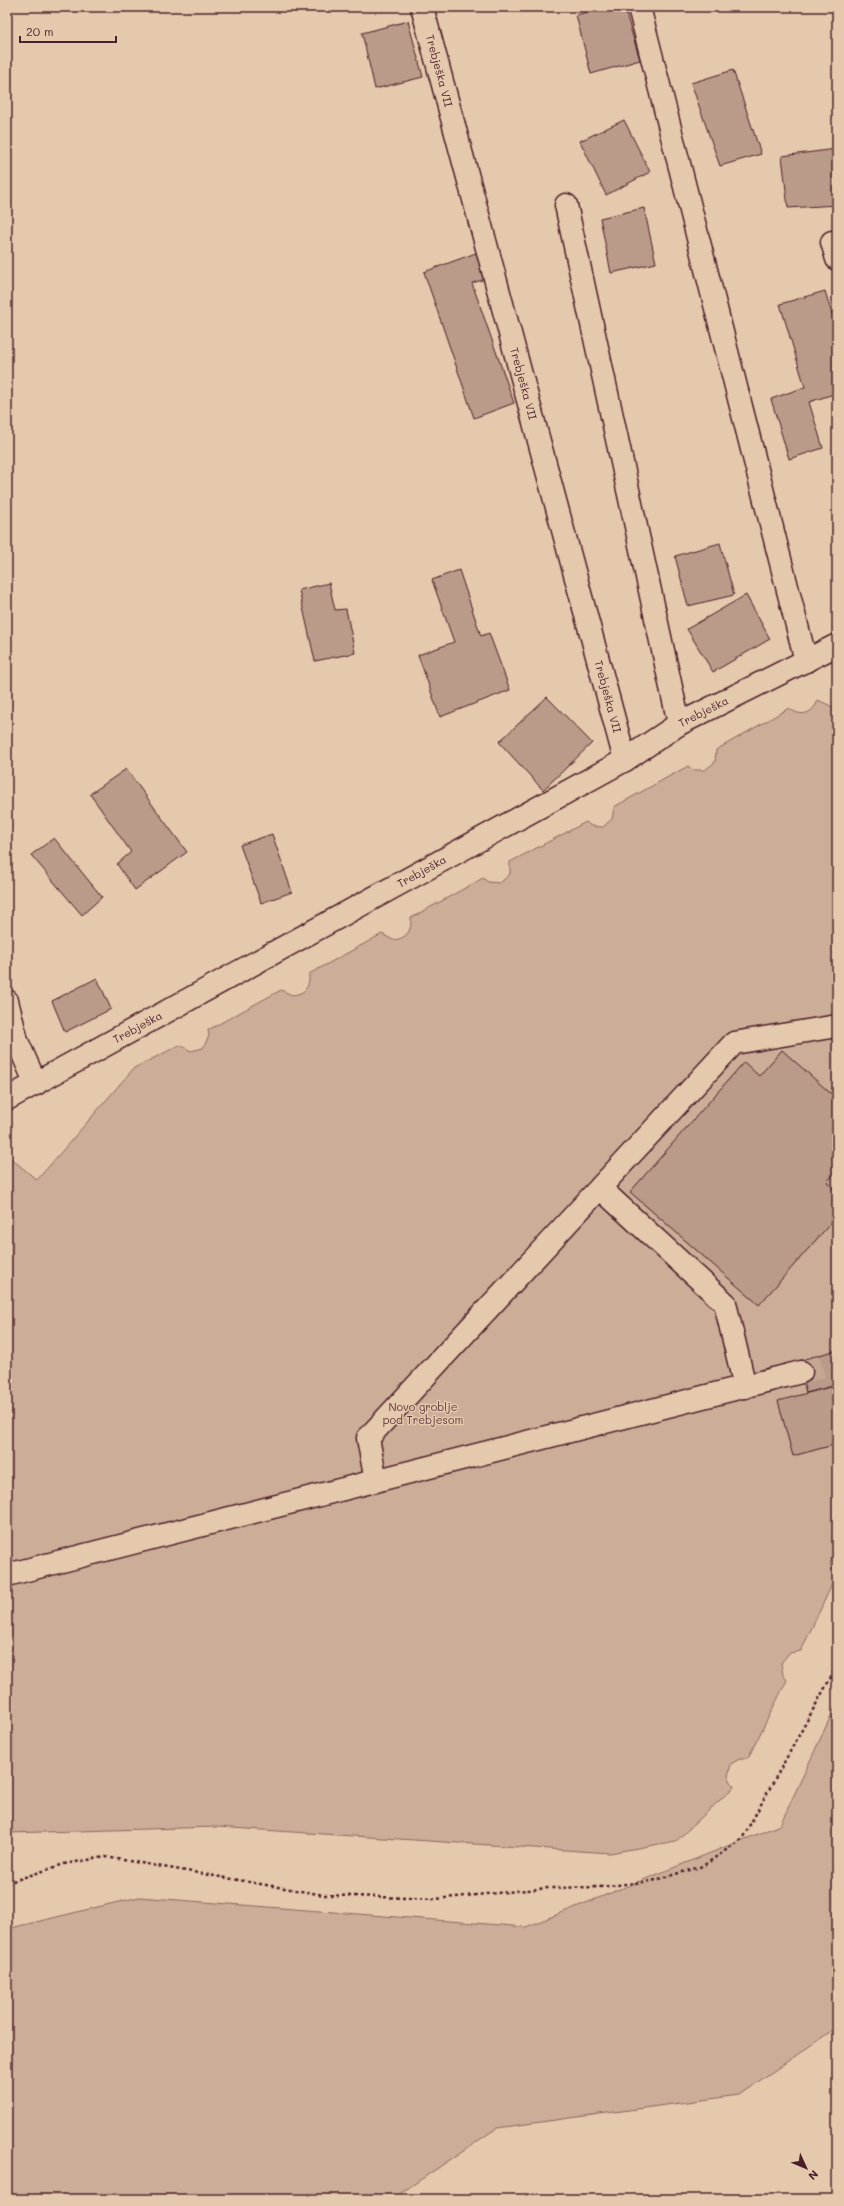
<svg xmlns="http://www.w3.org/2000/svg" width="844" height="2206" font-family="Mali,sans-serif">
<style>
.green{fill:#ccad97;stroke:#8b6661}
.building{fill:#ba9a88;stroke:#4a1f2b}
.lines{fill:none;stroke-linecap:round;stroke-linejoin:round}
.minor-tunnel{stroke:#c6a792;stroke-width:22;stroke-dasharray:22 11;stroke-linecap:butt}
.minor-casing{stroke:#4a1f2b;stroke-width:25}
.path{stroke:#4a1f2b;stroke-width:2.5;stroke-dasharray:3 3;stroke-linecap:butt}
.minor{stroke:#e5c9ac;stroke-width:22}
.labels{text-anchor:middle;stroke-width:3;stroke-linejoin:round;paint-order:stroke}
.street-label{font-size:11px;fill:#4a1f2b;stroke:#e5c9ac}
.park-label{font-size:11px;fill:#5e343b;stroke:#e5c9ac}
</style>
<rect width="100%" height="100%" fill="#e5c9ac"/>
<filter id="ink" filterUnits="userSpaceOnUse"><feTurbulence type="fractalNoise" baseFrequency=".025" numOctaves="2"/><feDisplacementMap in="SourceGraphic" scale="8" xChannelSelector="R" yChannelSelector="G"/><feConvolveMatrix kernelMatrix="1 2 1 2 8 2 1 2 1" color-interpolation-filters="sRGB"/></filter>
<g filter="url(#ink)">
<path class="green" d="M818,700L837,709L835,727L837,735V1549L833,1553L830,1564L836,1576L801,1651L789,1653L781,1663L783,1675L787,1680L748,1758H741L731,1764L728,1776L734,1787L676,1841L610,1853L217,1827L7,1833V1155L37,1180L134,1068L180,1045L191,1051L203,1048L209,1036L208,1030L281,990L292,995C305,994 310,987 309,974L382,934L393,940C406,939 412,931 411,918L483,878L488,882L500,883L510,874V862L586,822L591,826L603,827L612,819L614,807L688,766L693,770H705L715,762L716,750L789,708C801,718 813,714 818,700Z
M837,1703V2027L739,2095L497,2128L392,2199H7V1929L139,1897L526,1927L780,1825Z"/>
<path class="building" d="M606,7H624L640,60L591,74L576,15Z
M408,21L423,77L375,89L362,33Z
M733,70L761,154L720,166L691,83Z
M624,120L650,172L606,195L580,141Z
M836,149L837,205L788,208L782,156Z
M644,208L656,263L611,273L600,218Z
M484,250L493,277L472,283L514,403L474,418L424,272Z
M825,291L837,331V393L809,402L823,448L789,459L771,399L805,387L780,304Z
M720,543L734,595L688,606L675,556Z
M459,570L481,636L489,633L510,690L440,717L418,655L454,642L432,580Z
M329,583L335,610L346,609L355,653L315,661L299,590Z
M746,595L770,639L713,672L687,629Z
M547,697L592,743L543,790L499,742Z
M126,769L187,852L135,890L117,864L131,852L90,794Z
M272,834L292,892L261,903L240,845Z
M54,838L102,897L82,915L31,855Z
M97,978L111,1009L65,1032L52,1001Z
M782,1050L837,1099V1170L827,1182L837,1191V1216L759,1305L630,1192L744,1062L759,1076Z
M837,1350V1385L806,1393L798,1361Z
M837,1385V1444L793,1456L778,1401Z"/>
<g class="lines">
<path class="minor-tunnel" d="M801,1372L837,1363"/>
<defs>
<g id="minor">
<path id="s1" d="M422,7L625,760"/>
<path d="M639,7L806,661"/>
<path d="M566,205L679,724"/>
<path d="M832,242L837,259"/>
<path d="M7,1001L17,1041L36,1084"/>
<path id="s2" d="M7,1099L625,760L679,724L837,645"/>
<path d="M600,1188L725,1303L745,1387"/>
<path d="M376,1481L368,1438L734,1043L837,1026"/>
<path d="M7,1575L801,1372"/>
</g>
</defs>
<use href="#minor" class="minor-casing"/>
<path class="path" d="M7,1883L64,1864L106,1857L324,1895L435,1899L548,1888L600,1887L652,1881L703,1866L742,1839L837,1666"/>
<use href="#minor" class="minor"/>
</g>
</g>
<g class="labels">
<g class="street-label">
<text dy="4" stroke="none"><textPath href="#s1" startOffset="66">Trebješka VII</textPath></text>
<text dy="4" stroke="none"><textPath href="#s1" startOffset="390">Trebješka VII</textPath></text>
<text dy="4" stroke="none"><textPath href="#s1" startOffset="714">Trebješka VII</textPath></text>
<text dy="4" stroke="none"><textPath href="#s2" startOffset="797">Trebješka</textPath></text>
<text dy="4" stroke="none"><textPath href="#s2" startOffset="473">Trebješka</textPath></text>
<text dy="4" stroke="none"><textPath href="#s2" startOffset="149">Trebješka</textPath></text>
</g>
<g class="park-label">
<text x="423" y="1411">Novo groblje<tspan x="423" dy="13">pod Trebjesom</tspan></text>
</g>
</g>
<rect width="844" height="2206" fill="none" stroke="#e5c9ac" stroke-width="24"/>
<rect x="12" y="12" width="820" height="2182" fill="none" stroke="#4a1f2b" stroke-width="1.5" filter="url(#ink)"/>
<g transform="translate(806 2168) rotate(134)" stroke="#e5c9ac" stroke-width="3" paint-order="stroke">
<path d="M0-3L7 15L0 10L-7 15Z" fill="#4a1f2b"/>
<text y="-6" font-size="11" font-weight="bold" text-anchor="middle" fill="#4a1f2b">N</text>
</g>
<path d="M20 36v6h96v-6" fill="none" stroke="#4a1f2b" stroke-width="2"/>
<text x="26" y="36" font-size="12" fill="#4a1f2b" stroke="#e5c9ac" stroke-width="3" paint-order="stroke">20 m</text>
</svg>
